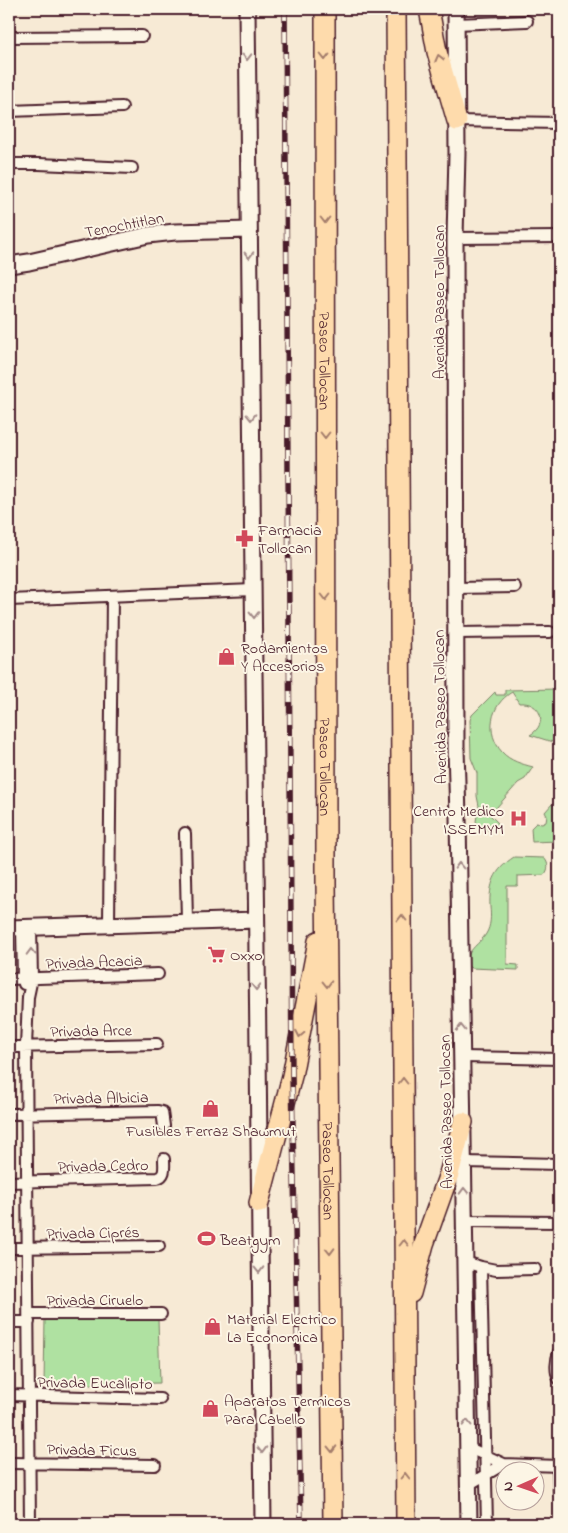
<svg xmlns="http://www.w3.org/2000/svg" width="568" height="1533" font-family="'Indie Flower',sans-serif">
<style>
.green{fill:#afe1a1;stroke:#7c8066}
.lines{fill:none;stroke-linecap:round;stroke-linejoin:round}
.street-casing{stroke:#4a1f2b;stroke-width:14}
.secondary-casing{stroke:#4a1f2b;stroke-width:19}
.highway-casing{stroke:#4a1f2b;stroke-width:22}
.street{stroke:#fcf5e5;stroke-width:10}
.secondary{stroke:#fcf5e5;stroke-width:15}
.highway{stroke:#fedbac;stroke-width:19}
.rail-casing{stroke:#4a1f2b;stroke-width:5.5}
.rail{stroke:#fcf5e5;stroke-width:4;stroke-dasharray:11;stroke-linecap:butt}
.oneway{stroke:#a38a88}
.oneway2{stroke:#a47d6c}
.labels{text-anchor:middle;stroke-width:4;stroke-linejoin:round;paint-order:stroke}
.street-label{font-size:16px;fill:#4a1f2b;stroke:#fcf5e5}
.poi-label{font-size:16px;fill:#4a1f2b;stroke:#fcf5e5;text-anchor:start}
</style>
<rect width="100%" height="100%" fill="#f7ead5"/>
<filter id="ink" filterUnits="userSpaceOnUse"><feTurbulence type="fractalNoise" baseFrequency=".02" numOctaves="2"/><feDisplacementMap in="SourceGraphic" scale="10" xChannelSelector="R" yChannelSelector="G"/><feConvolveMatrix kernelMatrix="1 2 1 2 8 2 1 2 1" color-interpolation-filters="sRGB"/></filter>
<g filter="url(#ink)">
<path class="green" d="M559,689V744L530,735C549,724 541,701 519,703L512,692C490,705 485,733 502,752C510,761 522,764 533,767L525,779L518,783L490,815L498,823L493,829L486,830L479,827L476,821L479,806L477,796V773L471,758L470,720L472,715L495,692L496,695H505V690Z
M552,804L559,809V841L532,842L531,828L536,823L542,824L546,822L547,816L545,812Z
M514,857L544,858C549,863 549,870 544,875L518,876V886H507V964L518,965V970L471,968L468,966C464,951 479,945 486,934C491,926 491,916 490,907C489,884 494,870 514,857Z
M45,1317L158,1319L160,1383L44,1385Z"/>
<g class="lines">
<defs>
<path id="street" d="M456,24L527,21
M9,37L142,36
M9,111L122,107
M457,121L559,123
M9,164H39L132,168
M455,238L559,237
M456,588L515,587
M9,600L253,590
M456,633L550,632
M185,833L187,921
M109,924L112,596
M22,927L23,978L24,984
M9,979L158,974
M9,1047L157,1044
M462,1057L559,1059
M9,1114L158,1111L162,1112L164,1126
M463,1162L559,1164
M9,1182L157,1178C166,1176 164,1167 164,1159
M464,1221L559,1222
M9,1248L159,1246
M465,1262L481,1267L496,1270L535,1269
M481,1267L487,1524
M29,1314H161
M9,1322H29
M559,1352C556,1360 555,1372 559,1379
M9,1395L160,1399
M467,1447L504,1464L559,1466
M9,1463L155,1465
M558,1466L559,1492
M468,1485L504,1464
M30,1524L26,1047L28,997L32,978L31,927"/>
<path id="secondary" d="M247,9L263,1524
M456,9L457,153L455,238L456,748L458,817L469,1524
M9,265L29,262L148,235L175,232L249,230
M9,928L256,920"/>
<g id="highway">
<path id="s1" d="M325,9L326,883L333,1524"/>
<path d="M396,9L406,1524"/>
<path d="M429,9L437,52L457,121"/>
<path d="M259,1203L292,1076L318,941"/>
<path d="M411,1293L424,1244L449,1174L463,1122"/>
</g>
</defs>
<use href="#street" class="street-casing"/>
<use href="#secondary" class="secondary-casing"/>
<use href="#highway" class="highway-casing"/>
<use href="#street" class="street"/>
<use href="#secondary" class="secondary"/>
<use href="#highway" class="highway"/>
<defs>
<path id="rail" d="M285,9L292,1076L301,1524"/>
</defs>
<use href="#rail" class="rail-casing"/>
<use href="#rail" class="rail"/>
</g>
<defs><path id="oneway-chevron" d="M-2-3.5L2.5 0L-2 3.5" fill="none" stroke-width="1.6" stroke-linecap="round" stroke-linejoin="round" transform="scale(1.25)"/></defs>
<g class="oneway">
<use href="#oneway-chevron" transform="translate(247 57) rotate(89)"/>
<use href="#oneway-chevron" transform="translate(249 255) rotate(89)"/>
<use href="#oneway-chevron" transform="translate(251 417) rotate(89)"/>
<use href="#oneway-chevron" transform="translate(254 615) rotate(89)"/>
<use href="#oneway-chevron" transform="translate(459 866) rotate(-91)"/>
<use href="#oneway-chevron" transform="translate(31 952) rotate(-91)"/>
<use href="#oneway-chevron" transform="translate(256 987) rotate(89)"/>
<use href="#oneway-chevron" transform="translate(461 1028) rotate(-91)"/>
<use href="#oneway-chevron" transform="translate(464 1191) rotate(-91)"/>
<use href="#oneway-chevron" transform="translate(259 1270) rotate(89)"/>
<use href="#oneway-chevron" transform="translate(467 1423) rotate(-91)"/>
<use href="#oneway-chevron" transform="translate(262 1450) rotate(89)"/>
</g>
<g class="oneway2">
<use href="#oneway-chevron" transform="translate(325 57) rotate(90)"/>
<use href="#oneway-chevron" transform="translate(439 58) rotate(-104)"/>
<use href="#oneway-chevron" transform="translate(325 220) rotate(90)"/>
<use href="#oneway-chevron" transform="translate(325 435) rotate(90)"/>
<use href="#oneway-chevron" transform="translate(326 597) rotate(90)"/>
<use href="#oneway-chevron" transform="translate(402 918) rotate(-90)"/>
<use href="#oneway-chevron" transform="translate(327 984) rotate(89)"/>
<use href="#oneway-chevron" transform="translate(300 1034) rotate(101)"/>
<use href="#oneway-chevron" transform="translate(403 1081) rotate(-90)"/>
<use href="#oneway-chevron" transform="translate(404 1243) rotate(-90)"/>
<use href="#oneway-chevron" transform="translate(330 1251) rotate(89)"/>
<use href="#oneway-chevron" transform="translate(332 1449) rotate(89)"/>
<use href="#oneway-chevron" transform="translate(405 1476) rotate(-90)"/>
</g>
</g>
<defs>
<symbol id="pharmacy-bare" viewBox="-9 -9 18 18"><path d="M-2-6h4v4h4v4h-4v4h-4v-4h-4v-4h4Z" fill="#d1495b" stroke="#fcf5e5" stroke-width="2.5" paint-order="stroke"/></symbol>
<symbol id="shop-bare" viewBox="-9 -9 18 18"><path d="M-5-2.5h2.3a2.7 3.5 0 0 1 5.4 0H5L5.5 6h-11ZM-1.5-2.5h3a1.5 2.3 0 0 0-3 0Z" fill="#d1495b" stroke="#fcf5e5" stroke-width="2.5" paint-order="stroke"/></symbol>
<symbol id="hospital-bare" viewBox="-9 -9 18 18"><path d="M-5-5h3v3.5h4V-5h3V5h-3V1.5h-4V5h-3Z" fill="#d1495b" stroke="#fcf5e5" stroke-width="2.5" paint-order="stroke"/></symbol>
<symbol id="supermarket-bare" viewBox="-9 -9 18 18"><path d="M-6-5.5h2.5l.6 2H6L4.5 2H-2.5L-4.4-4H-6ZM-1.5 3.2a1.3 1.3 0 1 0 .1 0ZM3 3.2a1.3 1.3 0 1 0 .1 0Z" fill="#d1495b" stroke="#fcf5e5" stroke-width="2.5" paint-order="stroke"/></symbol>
<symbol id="stadium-bare" viewBox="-9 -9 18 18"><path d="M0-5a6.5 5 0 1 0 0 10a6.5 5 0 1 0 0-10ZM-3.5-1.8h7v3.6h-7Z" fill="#d1495b" stroke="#fcf5e5" stroke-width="2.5" paint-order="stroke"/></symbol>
</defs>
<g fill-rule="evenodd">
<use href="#pharmacy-bare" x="232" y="526" width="25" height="25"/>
<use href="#shop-bare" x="214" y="644" width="25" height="25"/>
<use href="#hospital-bare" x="506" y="806" width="25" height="25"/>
<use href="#supermarket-bare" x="204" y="942" width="25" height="25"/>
<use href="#shop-bare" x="198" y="1096" width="25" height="25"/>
<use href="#stadium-bare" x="194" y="1226" width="25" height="25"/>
<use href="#shop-bare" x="200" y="1314" width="25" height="25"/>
<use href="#shop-bare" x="198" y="1396" width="25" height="25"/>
</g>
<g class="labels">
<g class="street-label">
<text transform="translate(124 224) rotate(-11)" y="6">Tenochtitlan</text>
<text transform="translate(438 302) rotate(-90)" y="6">Avenida Paseo Tollocan</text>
<text dy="6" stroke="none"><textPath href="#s1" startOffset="352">Paseo Tollocan</textPath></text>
<text transform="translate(439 707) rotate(-91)" y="6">Avenida Paseo Tollocan</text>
<text dy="6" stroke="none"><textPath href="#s1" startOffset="758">Paseo Tollocan</textPath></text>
<text transform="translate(94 961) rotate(-2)" y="6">Privada Acacia</text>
<text transform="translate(91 1030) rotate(-1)" y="6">Privada Arce</text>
<text transform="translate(101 1097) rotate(-1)" y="6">Privada Albicia</text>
<text transform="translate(445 1112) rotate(-91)" y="6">Avenida Paseo Tollocan</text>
<text transform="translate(103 1165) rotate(-1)" y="6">Privada Cedro</text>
<text dy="6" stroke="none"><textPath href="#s1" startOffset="1162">Paseo Tollocan</textPath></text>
<text transform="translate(93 1232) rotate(-1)" y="6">Privada Ciprés</text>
<text x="95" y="1305">Privada Ciruelo</text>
<text transform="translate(95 1382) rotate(1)" y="6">Privada Eucalipto</text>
<text transform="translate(92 1449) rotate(1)" y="6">Privada Ficus</text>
</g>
<g class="poi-label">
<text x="258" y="535">Farmacia<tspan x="258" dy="18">Tollocan</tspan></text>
<text x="241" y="653">Rodamientos<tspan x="241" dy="18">Y Accesorios</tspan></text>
<text x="504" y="816" text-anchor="end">Centro Medico<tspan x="504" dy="18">ISSEMYM</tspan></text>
<text x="230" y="960">Oxxo</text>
<text x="211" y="1136" text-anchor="middle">Fusibles Ferraz Shawmut</text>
<text x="220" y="1245">Beatgym</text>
<text x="227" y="1324">Material Electrico<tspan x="227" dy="18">La Economica</tspan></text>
<text x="224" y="1406">Aparatos Termicos<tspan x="224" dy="18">Para Cabello</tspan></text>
</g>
</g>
<rect width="568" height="1533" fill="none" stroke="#fcf5e5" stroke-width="30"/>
<rect x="15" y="15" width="538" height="1503" fill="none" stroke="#4a1f2b" stroke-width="2" filter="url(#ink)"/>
<g transform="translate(520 1486) rotate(268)"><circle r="24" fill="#fcf5e5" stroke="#b59f9b"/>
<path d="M0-4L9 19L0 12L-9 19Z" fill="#d1495b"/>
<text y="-8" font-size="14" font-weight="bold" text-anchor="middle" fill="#4a1f2b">N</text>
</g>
</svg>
